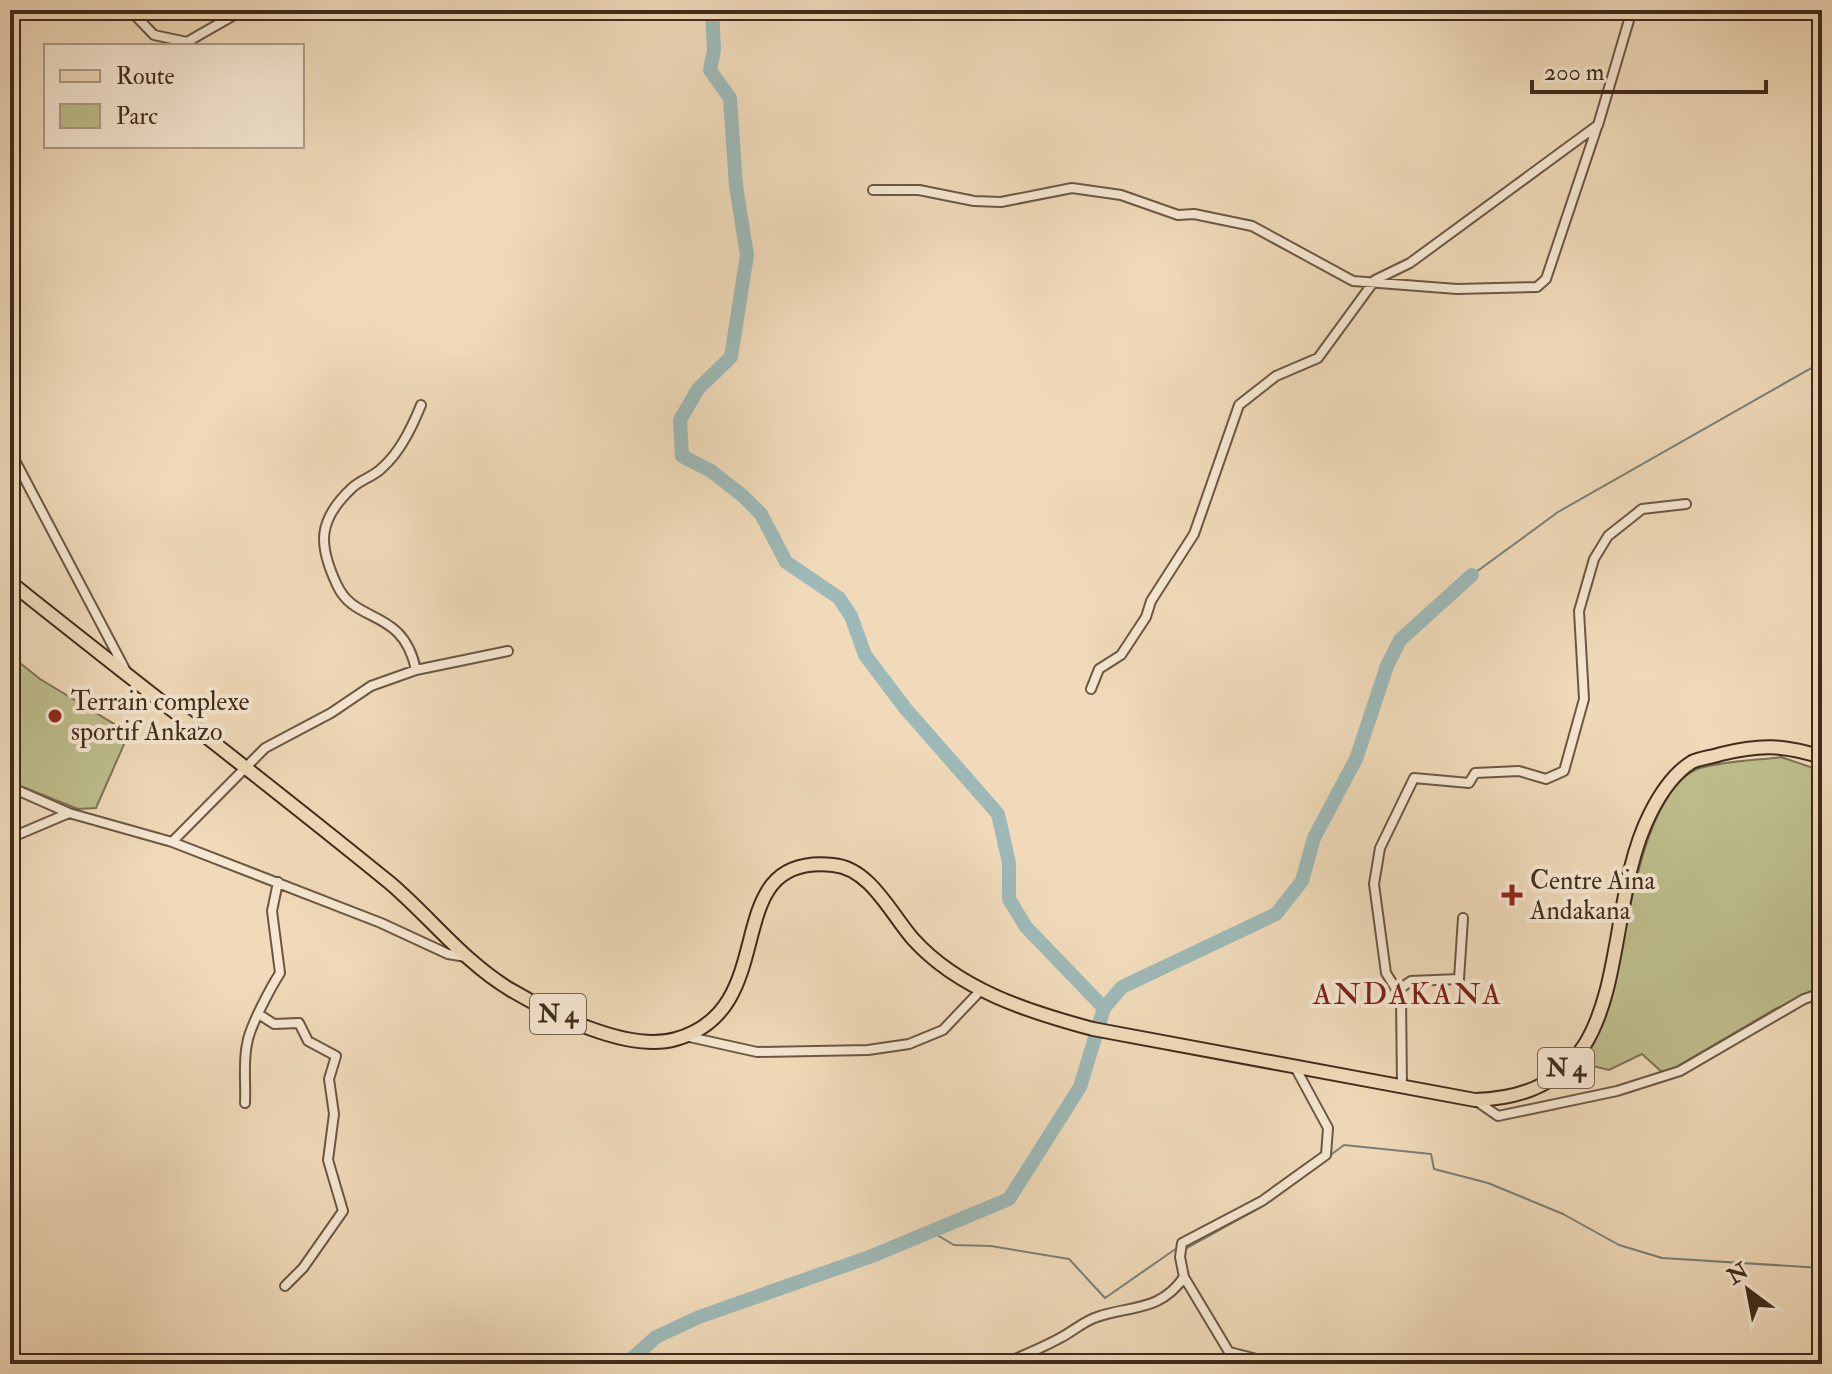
<svg xmlns="http://www.w3.org/2000/svg" width="1832" height="1374" font-family="'IM FELL Double Pica',serif">
<style>
.green{fill:#bebe8c;stroke:#7f7453;stroke-width:2}
.lines{fill:none;stroke-linecap:round;stroke-linejoin:round}
.stream{stroke:#788078;stroke-width:2}
.river{stroke:#9db9b7;stroke-width:14}
.minor-casing{stroke:#6c5742;stroke-width:12}
.primary-casing{stroke:#402b1a;stroke-width:16}
.minor{stroke:#f5e7d2;stroke-width:8}
.primary{stroke:#f0dab9;stroke-width:12}
.poi-dot{fill:#8f2418;stroke:#f5e7d2;stroke-width:3}
.labels{text-anchor:middle;stroke-width:8;stroke-linejoin:round;paint-order:stroke}
.shield{fill:#f5e7d2;stroke:#766351;stroke-width:2}
.shield-label{font-size:24px;font-weight:bold;fill:#402b1a}
.poi-label{font-size:26px;fill:#402b1a;stroke:#f5e7d2;text-anchor:start}
.quarter-label{font-size:30px;letter-spacing:2px;fill:#7a1f14;stroke:#f5e7d2}
</style>
<rect width="100%" height="100%" fill="#f0dab9"/>
<filter id="stains"><feTurbulence type="fractalNoise" baseFrequency=".0025" numOctaves="4"/><feColorMatrix values="0 0 0 0 .2 0 0 0 0 .09 0 0 0 0 .02 0 0 0 .5 -.17"/></filter>
<radialGradient id="worn" r=".72"><stop offset=".6" stop-color="#630" stop-opacity="0"/><stop offset="1" stop-color="#630" stop-opacity=".3"/></radialGradient>
<path class="green" d="M10,655L40,679L129,733L96,808L78,809L10,782Z
M1781,757L1822,771V990L1777,1008L1664,1074L1642,1054L1609,1070L1580,1063C1595,1036 1606,1008 1614,978C1628,926 1643,795 1695,770C1711,762 1761,760 1781,757Z"/>
<g class="lines">
<path class="stream" d="M1472,575L1558,512L1822,362
M932,1232L954,1245L991,1246L1069,1259L1105,1298L1177,1248
M1183,1250L1261,1207L1344,1145L1431,1154L1434,1169L1488,1183L1563,1214L1619,1245L1662,1258L1822,1268"/>
<path class="river" d="M712,10L714,50L710,70L730,98L736,186L747,255L731,357L698,389L680,420L682,456L711,471L743,496L761,514L786,562L839,598L851,616L865,655L905,708L998,814L1009,863V899L1026,927L1104,1008
M626,1364L656,1337L699,1317L872,1256L1009,1199L1080,1087L1104,1008L1122,987L1276,914L1302,881L1314,838L1356,759L1387,666L1400,640L1472,575"/>
<defs>
<path id="minor" d="M130,10L154,35L187,42L243,10
M873,190H919L974,201L1001,202L1072,188L1121,195L1178,215L1194,214L1252,226L1353,281L1457,289L1537,287L1546,279L1597,127
M10,451L127,673
M416,670C403,607 355,625 337,585C318,545 317,520 353,487C362,479 375,476 383,467C400,452 413,425 421,405
M1091,689L1099,669L1121,655L1146,617L1151,601L1194,534L1239,405L1276,376L1318,358L1375,280L1410,263L1598,125L1632,10
M10,787L69,813
M10,838L69,813L172,842L381,923L448,954L466,957
M172,842L265,748L331,713L371,686L416,670L508,651
M1398,990L1411,981L1459,979L1463,918
M260,1015L274,1024L299,1023L308,1041L336,1056L329,1079L334,1114L328,1160L343,1211L303,1268L285,1286
M685,1036L757,1052L868,1050L909,1044L943,1030L981,990
M1402,1086L1401,997L1386,973L1374,884L1380,848L1414,778L1469,783L1475,773L1519,771L1546,779L1564,771L1584,699L1579,611L1594,559L1608,536L1642,509L1686,504
M1475,1100L1498,1116L1617,1091L1680,1071L1804,999L1822,993
M245,1103C246,1084 243,1062 247,1044C249,1028 271,987 280,973L272,911L278,882
M1528,1361L1555,1364
M1003,1364C1022,1356 1042,1348 1060,1338C1072,1332 1084,1321 1097,1317C1131,1305 1160,1312 1184,1277
M1276,1364L1229,1352L1184,1277L1180,1257L1182,1243L1262,1201L1326,1155L1328,1128L1295,1067"/>
<path id="primary" d="M10,582C136,683 265,781 390,883C430,917 465,963 511,990C552,1014 628,1053 676,1039C786,1008 714,853 833,865C870,868 891,914 913,939C959,990 1029,1012 1093,1029L1475,1100C1643,1095 1596,921 1650,814C1659,796 1674,773 1692,762C1700,758 1713,757 1721,754C1761,744 1783,745 1822,757"/>
</defs>
<use href="#minor" class="minor-casing"/>
<use href="#primary" class="primary-casing"/>
<use href="#minor" class="minor"/>
<use href="#primary" class="primary"/>
</g>
<g class="poi-dot">
<circle cx="55" cy="716" r="8"/>
<path d="M1508 883h8v8h8v8h-8v8h-8v-8h-8v-8h8z"/>
</g>
<g class="labels">
<g class="shield">
<rect x="530" y="994" width="56" height="40" rx="6"/>
<rect x="1538" y="1048" width="56" height="40" rx="6"/>
</g>
<g class="shield-label">
<text x="558" y="1022">N 4</text>
<text x="1566" y="1076">N 4</text>
</g>
<g class="poi-label">
<text x="71" y="710">Terrain complexe<tspan x="71" dy="30">sportif Ankazo</tspan></text>
<text x="1530" y="889">Centre Aina<tspan x="1530" dy="30">Andakana</tspan></text>
</g>
<g class="quarter-label">
<text x="1408" y="1004">ANDAKANA</text>
</g>
</g>
<rect width="1832" height="1374" fill="none" stroke="#f0dab9" stroke-width="40"/>
<rect x="12" y="12" width="1808" height="1350" fill="none" stroke="#402b1a" stroke-width="4"/>
<rect x="20" y="20" width="1792" height="1334" fill="none" stroke="#402b1a" stroke-width="2"/>
<rect x="44" y="44" width="260" height="104" fill="#f5e7d2" stroke="#ad9c88" stroke-width="2"/>
<rect x="60" y="70" width="40" height="12" fill="#f0dab9" stroke="#ad9c88" stroke-width="2"/>
<text x="116" y="84" font-size="24" fill="#402b1a">Route</text>
<rect x="60" y="104" width="40" height="24" fill="#bebe8c" stroke="#ad9c88" stroke-width="2"/>
<text x="116" y="124" font-size="24" fill="#402b1a">Parc</text>
<g transform="translate(1748 1290) rotate(328)" stroke="#f5e7d2" stroke-width="6" paint-order="stroke">
<path d="M0-6L14 30L0 20L-14 30Z" fill="#402b1a"/>
<text y="-12" font-size="22" font-weight="bold" text-anchor="middle" fill="#402b1a">N</text>
</g>
<path d="M1532 80v12h234v-12" fill="none" stroke="#402b1a" stroke-width="4"/>
<text x="1544" y="80" font-size="24" fill="#402b1a" stroke="#f5e7d2" stroke-width="6" paint-order="stroke">200 m</text>
<rect width="100%" height="100%" filter="url(#stains)"/>
<rect width="100%" height="100%" fill="url(#worn)"/>
</svg>
